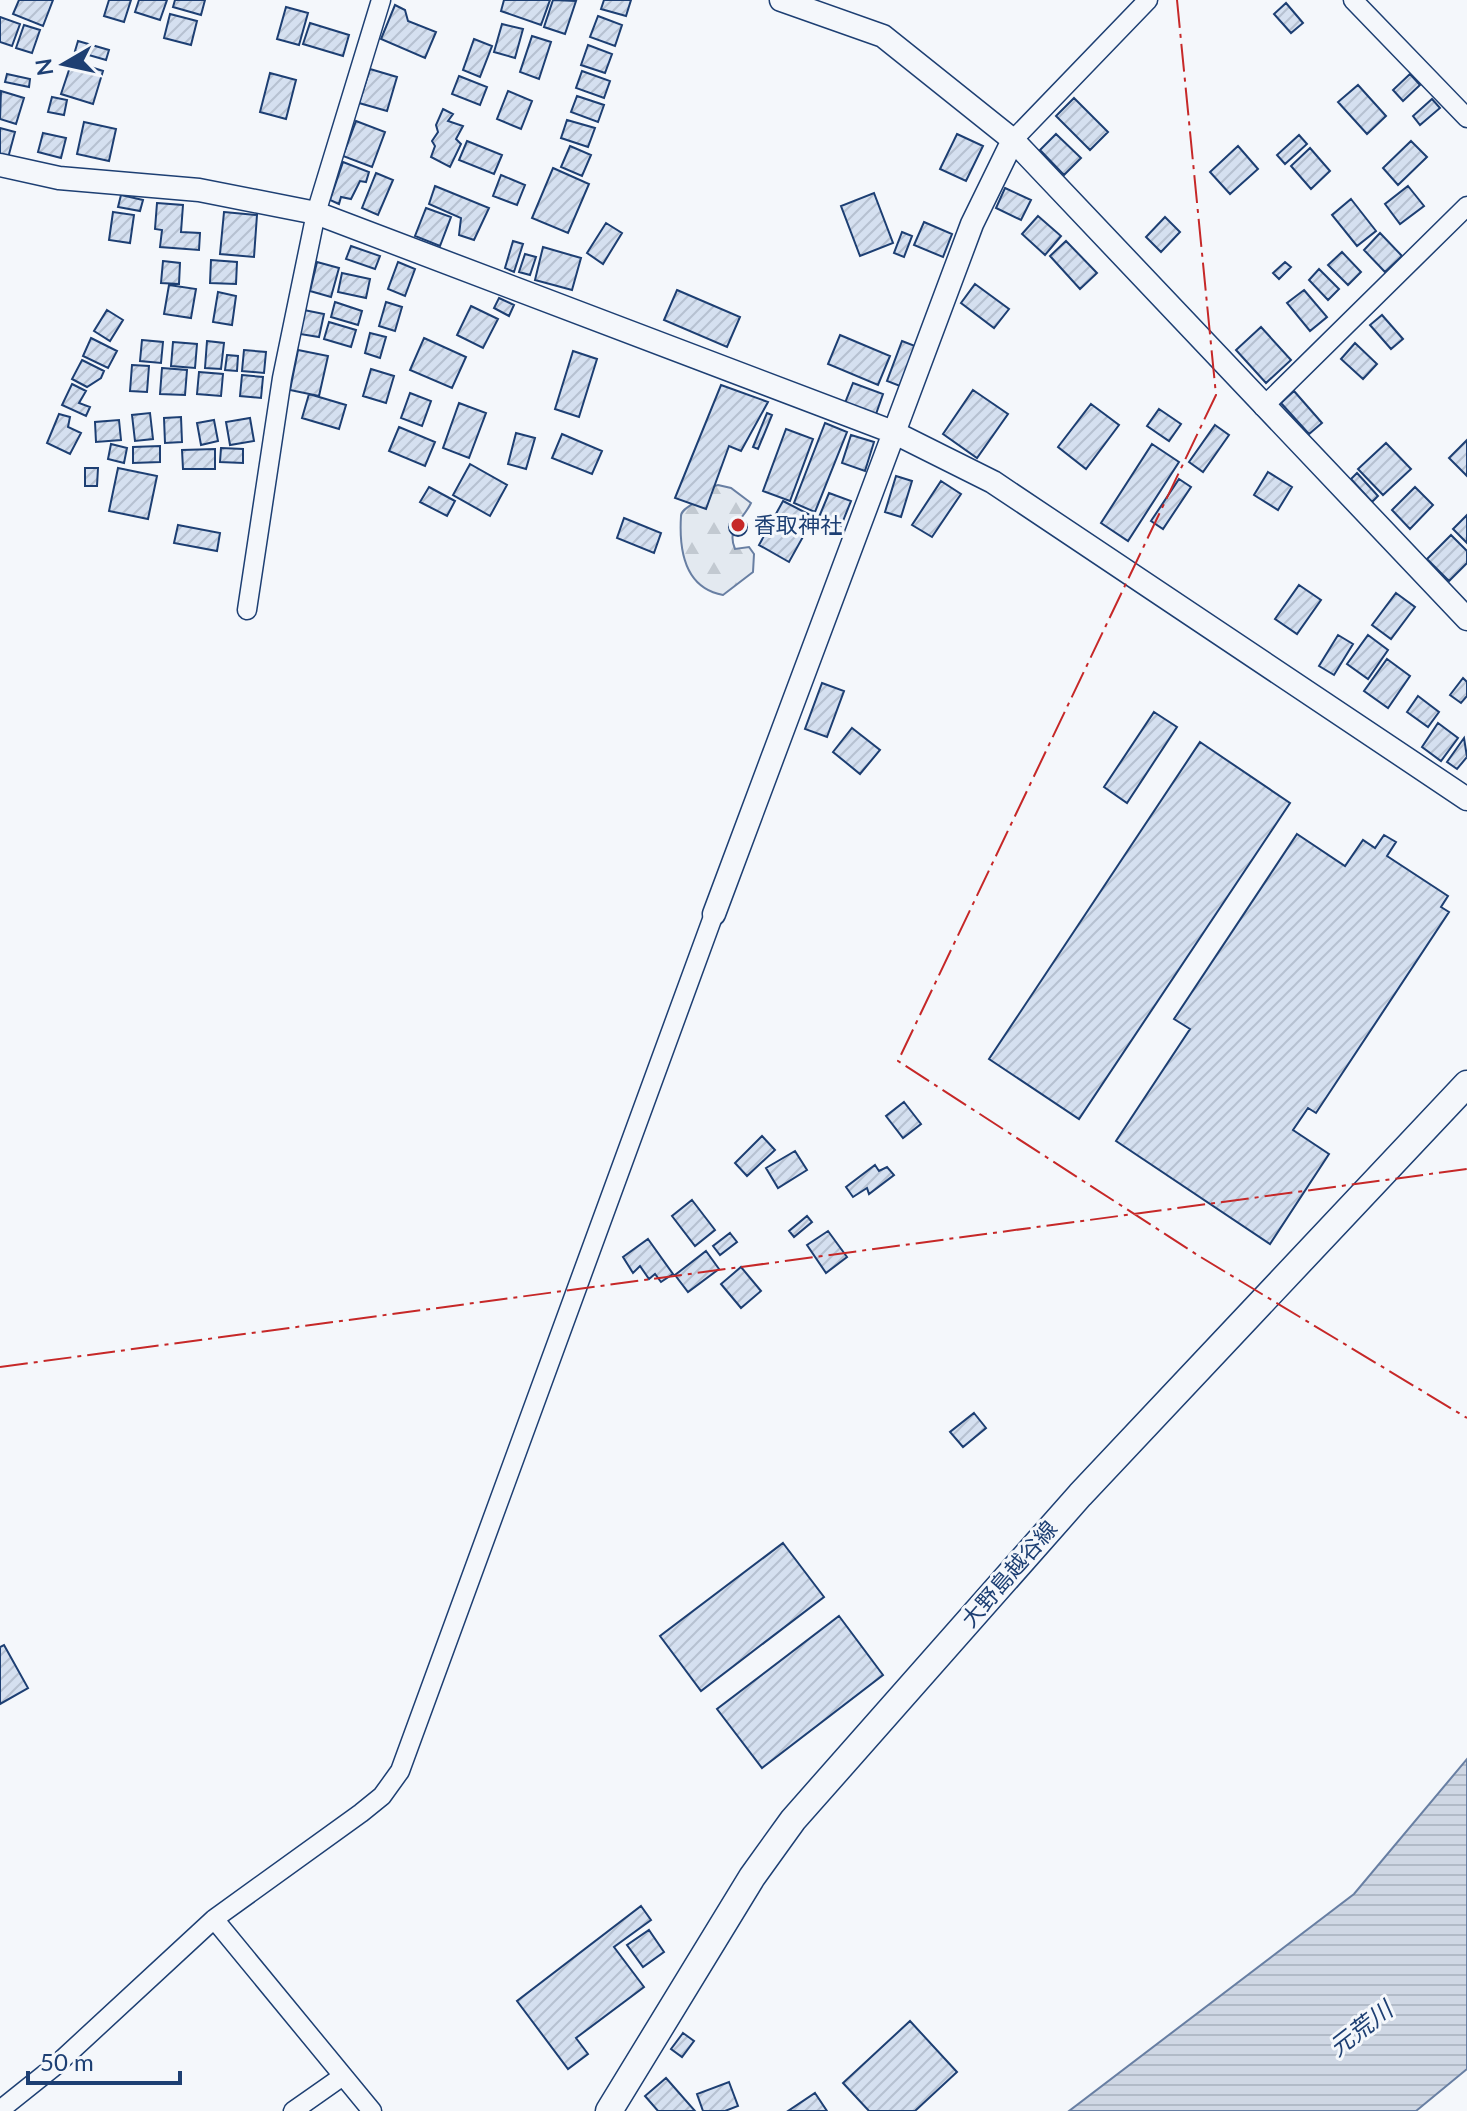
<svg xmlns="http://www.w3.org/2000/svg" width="1467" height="2111" font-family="Lato,'Noto Sans JP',sans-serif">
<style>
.forest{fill:url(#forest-firs);stroke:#687fa3;stroke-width:2}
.water{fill:url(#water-rules);stroke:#687fa3;stroke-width:2}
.building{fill:url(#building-hatch);stroke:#1d3f73;stroke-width:2}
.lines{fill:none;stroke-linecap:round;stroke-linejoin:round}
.minor-casing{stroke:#1d3f73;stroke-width:21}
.tertiary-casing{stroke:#1d3f73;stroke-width:25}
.secondary-casing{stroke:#1d3f73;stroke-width:29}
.minor{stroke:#f4f7fb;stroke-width:18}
.tertiary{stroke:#f4f7fb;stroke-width:22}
.secondary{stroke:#f4f7fb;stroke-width:26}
.power{stroke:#c62828;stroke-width:2;stroke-dasharray:28 6 4 6;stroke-linecap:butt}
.poi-dot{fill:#c62828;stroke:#f4f7fb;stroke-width:3}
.labels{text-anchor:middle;stroke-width:6;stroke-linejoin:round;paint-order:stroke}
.poi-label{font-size:22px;fill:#1d3f73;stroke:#f4f7fb;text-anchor:start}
.street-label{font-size:22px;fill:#1d3f73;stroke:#f4f7fb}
.water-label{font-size:24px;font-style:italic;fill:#1d3f73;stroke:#f4f7fb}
</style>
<defs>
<pattern id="forest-firs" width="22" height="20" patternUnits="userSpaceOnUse" patternTransform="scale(2)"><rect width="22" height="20" fill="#e3e9f0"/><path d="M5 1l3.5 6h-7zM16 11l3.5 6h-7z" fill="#c2c9d1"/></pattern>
<pattern id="water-rules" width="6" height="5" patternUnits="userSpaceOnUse" patternTransform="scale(2)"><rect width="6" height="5" fill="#cfd7e4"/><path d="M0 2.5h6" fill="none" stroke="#b1bac7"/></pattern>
<pattern id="building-hatch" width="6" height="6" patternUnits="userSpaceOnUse" patternTransform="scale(2)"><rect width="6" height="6" fill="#d5e0f0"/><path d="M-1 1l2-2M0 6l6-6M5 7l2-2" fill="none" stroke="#b6c1d1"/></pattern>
</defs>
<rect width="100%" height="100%" fill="#f4f7fb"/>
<path class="forest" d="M718,485L731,488L751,503C743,520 726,528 735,549L749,547L754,554L753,572L723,595C684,588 679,548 681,516C681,509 694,504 699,499C706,492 707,487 718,485Z"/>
<path class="water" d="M1467,1759V2069L1416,2111H1069L1354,1894Z"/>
<path class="building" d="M19,0H53L43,26L13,14Z
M109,0H131L124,22L104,16Z
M139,0H167L160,20L135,12Z
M175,0H205L201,15L173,7Z
M504,0H550L541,25L501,11Z
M553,0L576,1L565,34L544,27Z
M604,0H631L626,16L601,9Z
M1286,3L1303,23L1291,33L1274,14Z
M395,5L405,10L408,21L436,32L425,58L381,39Z
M286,7L308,13L299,45L277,39Z
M170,14L197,21L191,45L164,38Z
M598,16L622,25L615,46L590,37Z
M0,17L20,24L12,46L0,42Z
M310,23L349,35L343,56L303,44Z
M502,24L523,29L515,58L494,52Z
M24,25L40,30L32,53L16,48Z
M532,36L551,42L539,79L520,72Z
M474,39L492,46L480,77L463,70Z
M78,41L109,50L106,60L75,51Z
M588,45L612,54L605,73L581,65Z
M72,61L103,71L93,104L61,94Z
M370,69L397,77L387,111L359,103Z
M582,71L610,81L604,98L576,88Z
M270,73L296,80L286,119L260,112Z
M7,74L30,79L29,87L5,82Z
M1410,74L1420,85L1403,101L1393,90Z
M459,76L487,87L480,105L452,94Z
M1358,85L1386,116L1367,134L1338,102Z
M1,91L24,98L16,124L0,119Z
M508,91L532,101L521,129L497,119Z
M577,96L604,105L598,122L571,112Z
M52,97L67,100L64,115L48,112Z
M1074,98L1108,132L1090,150L1056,116Z
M1432,99L1440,108L1420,125L1413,116Z
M443,109L453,114L448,121L463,126L456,139L461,144L450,167L431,157L435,146L432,141L438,132L436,125Z
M567,120L595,128L588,147L561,138Z
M356,121L385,132L372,167L343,156Z
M84,122L116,129L109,161L77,154Z
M0,128L15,132L8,158L0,155Z
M43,133L66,138L61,158L38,152Z
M957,134L983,146L966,181L940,169Z
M1056,134L1081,158L1064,175L1040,150Z
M1299,135L1307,144L1285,164L1277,155Z
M467,141L502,155L494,174L459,160Z
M1411,141L1427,157L1398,185L1383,168Z
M570,146L591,155L582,176L561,167Z
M1238,146L1258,169L1230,194L1210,172Z
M1310,148L1330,171L1311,189L1291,166Z
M343,162L369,172L366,182L360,181L351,199L341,197L339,204L330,200Z
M553,168L589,184L568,233L532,218Z
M376,173L393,180L378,215L362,208Z
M501,175L525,185L517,205L493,196Z
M435,186L489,208L474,240L459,235L461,218L429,204Z
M1408,186L1424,206L1400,224L1385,204Z
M1005,188L1031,200L1021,220L996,208Z
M874,193L893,243L860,256L841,206Z
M121,195L143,200L140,211L118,207Z
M1351,199L1376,231L1357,246L1332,215Z
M157,203L183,205L181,232L200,233L199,250L160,247L162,230L155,229Z
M426,208L451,217L440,246L415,236Z
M113,212L134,215L130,243L109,240Z
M224,212L257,215L254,257L220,254Z
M1038,216L1061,236L1045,255L1022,234Z
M1165,217L1180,232L1161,252L1146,237Z
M924,222L952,234L943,257L914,245Z
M606,223L622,233L603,264L587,253Z
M902,232L912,236L904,257L894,253Z
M1380,233L1402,256L1385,272L1364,250Z
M513,241L523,244L514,272L505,268Z
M1066,241L1097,273L1080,289L1050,256Z
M351,246L380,256L375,269L346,259Z
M543,247L581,258L572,290L535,280Z
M1342,252L1361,272L1348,285L1328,265Z
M525,254L536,257L530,275L519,272Z
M211,260L237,262L236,284L210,283Z
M163,261L180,263L179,284L161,283Z
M317,262L339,268L331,297L310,291Z
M398,262L415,269L405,296L388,289Z
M1285,262L1291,267L1279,279L1273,273Z
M1319,269L1339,289L1328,300L1309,280Z
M342,273L370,279L366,298L338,292Z
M975,284L1009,309L994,328L961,303Z
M169,285L196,289L191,318L164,314Z
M677,290L740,317L727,347L664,320Z
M1304,290L1327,317L1310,331L1287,303Z
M218,292L236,296L232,325L213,322Z
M499,298L514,305L509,316L494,308Z
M335,302L362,311L358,325L331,317Z
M386,302L402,307L395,331L379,326Z
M471,306L498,319L483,348L457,335Z
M107,310L123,320L110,341L94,331Z
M304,310L324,314L319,337L300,334Z
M1382,315L1403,339L1391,349L1370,325Z
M329,322L356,330L351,347L324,339Z
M1261,327L1291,360L1266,383L1236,350Z
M370,333L386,337L380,358L365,353Z
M840,335L890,356L878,385L828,364Z
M91,338L117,351L108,368L83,356Z
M424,338L466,357L452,388L410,370Z
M142,340L163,342L161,363L140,361Z
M207,341L224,343L221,369L205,368Z
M902,341L915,346L900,386L887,381Z
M173,342L197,344L195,368L171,366Z
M1355,343L1377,364L1363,379L1341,359Z
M244,350L266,352L264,373L242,371Z
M298,350L328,356L319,396L290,390Z
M573,351L597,359L579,417L555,409Z
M227,355L238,356L237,371L225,370Z
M82,360L104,371L101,378L87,387L72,379Z
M132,365L149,366L147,392L130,391Z
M162,368L187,370L185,395L160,394Z
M371,369L394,376L386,403L363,396Z
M199,372L223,374L221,396L197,394Z
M242,375L263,377L261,398L240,396Z
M853,383L883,394L876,414L845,403Z
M72,384L86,391L79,403L90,407L86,416L62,405Z
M721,385L768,402L741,451L729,446L706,509L675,498Z
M973,390L1008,414L977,458L943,434Z
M1294,391L1322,423L1309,434L1281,403Z
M410,393L431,401L422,426L401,418Z
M309,394L346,405L339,429L302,418Z
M459,403L486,413L469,458L443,448Z
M1091,404L1119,425L1086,469L1058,447Z
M1159,409L1181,424L1169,441L1147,426Z
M150,413L153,439L135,441L132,415Z
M767,413L772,415L758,449L753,447Z
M59,414L70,417L68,427L81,433L70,454L47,443Z
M181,417L182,442L165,443L164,418Z
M250,418L254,441L230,445L226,422Z
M119,420L121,440L96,442L95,422Z
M214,420L218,441L201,445L197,423Z
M825,423L847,432L815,512L794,503Z
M1215,425L1229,435L1203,472L1189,462Z
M399,427L435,442L425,466L389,451Z
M786,429L813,439L790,501L763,491Z
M516,433L535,438L526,469L508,464Z
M562,434L602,451L592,474L552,458Z
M851,435L874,442L865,471L842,463Z
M1467,440V476L1449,458Z
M1386,443L1411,469L1383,495L1358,469Z
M111,444L127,448L124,463L108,459Z
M1152,444L1179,462L1128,541L1101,523Z
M160,446V462L133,463V447Z
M221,448L243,449V463L220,462Z
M215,449V469H183L182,450Z
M470,464L507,485L490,516L453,495Z
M85,468H98L97,486H85Z
M118,468L157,476L148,519L109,511Z
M1268,472L1292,487L1278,510L1254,495Z
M1357,473L1378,496L1372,502L1351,479Z
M896,476L912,481L901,517L885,512Z
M1179,479L1191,487L1163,529L1151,521Z
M941,481L961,494L932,537L912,525Z
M429,487L455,501L447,516L420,502Z
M1415,487L1433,505L1410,529L1392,510Z
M829,493L851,501L841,526L819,517Z
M783,501L814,517L789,562L759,545Z
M1467,515V543L1453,529Z
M624,518L661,533L654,553L617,538Z
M729 527a9 9 0 1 1 18 0a9 9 0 1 1-18 0Z
M178,525L220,533L217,551L174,543Z
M1451,535L1467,551V563L1449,581L1427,559Z
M1299,585L1321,600L1297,634L1275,619Z
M1396,593L1415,607L1391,639L1372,625Z
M1338,635L1353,644L1334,675L1319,666Z
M1368,635L1388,650L1368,679L1347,664Z
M1387,659L1410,676L1388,708L1364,691Z
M1463,678L1467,682V696L1461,703L1450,695Z
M822,683L844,691L827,737L805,729Z
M1418,696L1439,712L1428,727L1407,712Z
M1154,712L1177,727L1127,803L1104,787Z
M1438,723L1458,738L1441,761L1422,747Z
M852,728L880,750L860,774L833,752Z
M1464,738L1467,757L1457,769L1447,762Z
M1200,742L1290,803L1079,1119L989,1059Z
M1297,834L1345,866L1363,840L1375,848L1384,835L1396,842L1387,856L1448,896L1441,907L1449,912L1316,1113L1308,1108L1293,1130L1329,1154L1270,1244L1116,1141L1190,1029L1174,1019Z
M904,1102L921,1124L903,1138L886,1116Z
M762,1136L775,1150L747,1176L735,1163Z
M795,1151L807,1170L778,1188L766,1168Z
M875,1165L879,1171L887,1167L894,1175L869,1194L867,1188L853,1197L846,1187Z
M692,1200L715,1230L695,1246L672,1216Z
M807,1216L812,1222L794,1237L789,1231Z
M828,1231L847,1257L826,1273L807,1245Z
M730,1233L737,1242L720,1255L713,1246Z
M648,1239L673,1274L661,1282L655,1274L649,1279L640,1266L633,1273L623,1257Z
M706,1251L719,1269L688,1292L675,1275Z
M741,1267L761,1291L741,1308L721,1284Z
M974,1413L986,1428L963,1447L950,1432Z
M783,1543L824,1597L701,1691L660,1636Z
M839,1616L883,1675L762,1768L717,1709Z
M4,1645L28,1688L0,1704V1647Z
M641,1906L651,1920L614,1947L644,1987L576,2038L588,2054L568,2069L517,2001Z
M649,1930L664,1952L643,1967L627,1945Z
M910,2021L957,2072L915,2111H869L843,2083Z
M683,2033L694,2041L682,2057L671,2049Z
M666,2078L695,2111H658L645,2096Z
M729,2082L738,2106L725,2111H703L697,2094Z
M815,2093L827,2111H788Z"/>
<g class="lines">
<defs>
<path id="minor" d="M1353,0L1467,118
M1013,140L1148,0
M1263,407L1467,206
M247,610L282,378L316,213L381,0
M214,1919L372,2111
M0,2110L55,2066L214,1919L361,1813L382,1796L400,1771L714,914
M293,2111L343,2076"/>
<path id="tertiary" d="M781,0L883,36L1013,140L1467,619
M0,165L59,178L199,190L316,213L893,432L993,482L1467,799
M714,914L972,224L1013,140"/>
<path id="secondary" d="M609,2111L752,1877L793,1820L1080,1495L1467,1084"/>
</defs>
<use href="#minor" class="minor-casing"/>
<use href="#tertiary" class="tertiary-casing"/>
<use href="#secondary" class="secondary-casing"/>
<use href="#minor" class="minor"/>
<use href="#tertiary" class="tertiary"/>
<use href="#secondary" class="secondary"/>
<path class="power" d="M1177,0L1216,395L898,1061L1199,1256L1467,1418
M0,1367L1467,1169"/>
</g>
<circle class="poi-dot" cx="738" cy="525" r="8"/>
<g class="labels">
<g class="poi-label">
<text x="754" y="533">香取神社</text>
</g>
<g class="street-label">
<text transform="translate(1009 1574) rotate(-49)" y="8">大野島越谷線</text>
</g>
<g class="water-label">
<text transform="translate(1361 2029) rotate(-38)" y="8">元荒川</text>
</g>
</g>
<g transform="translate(64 64) rotate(261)" stroke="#f4f7fb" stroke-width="6" paint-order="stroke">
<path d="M0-6L14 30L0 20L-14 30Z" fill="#1d3f73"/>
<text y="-12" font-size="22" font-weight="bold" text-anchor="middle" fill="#1d3f73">N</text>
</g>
<path d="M28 2071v12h152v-12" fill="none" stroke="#1d3f73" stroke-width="4"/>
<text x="40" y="2071" font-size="24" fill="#1d3f73" stroke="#f4f7fb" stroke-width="6" paint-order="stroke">50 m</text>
</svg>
